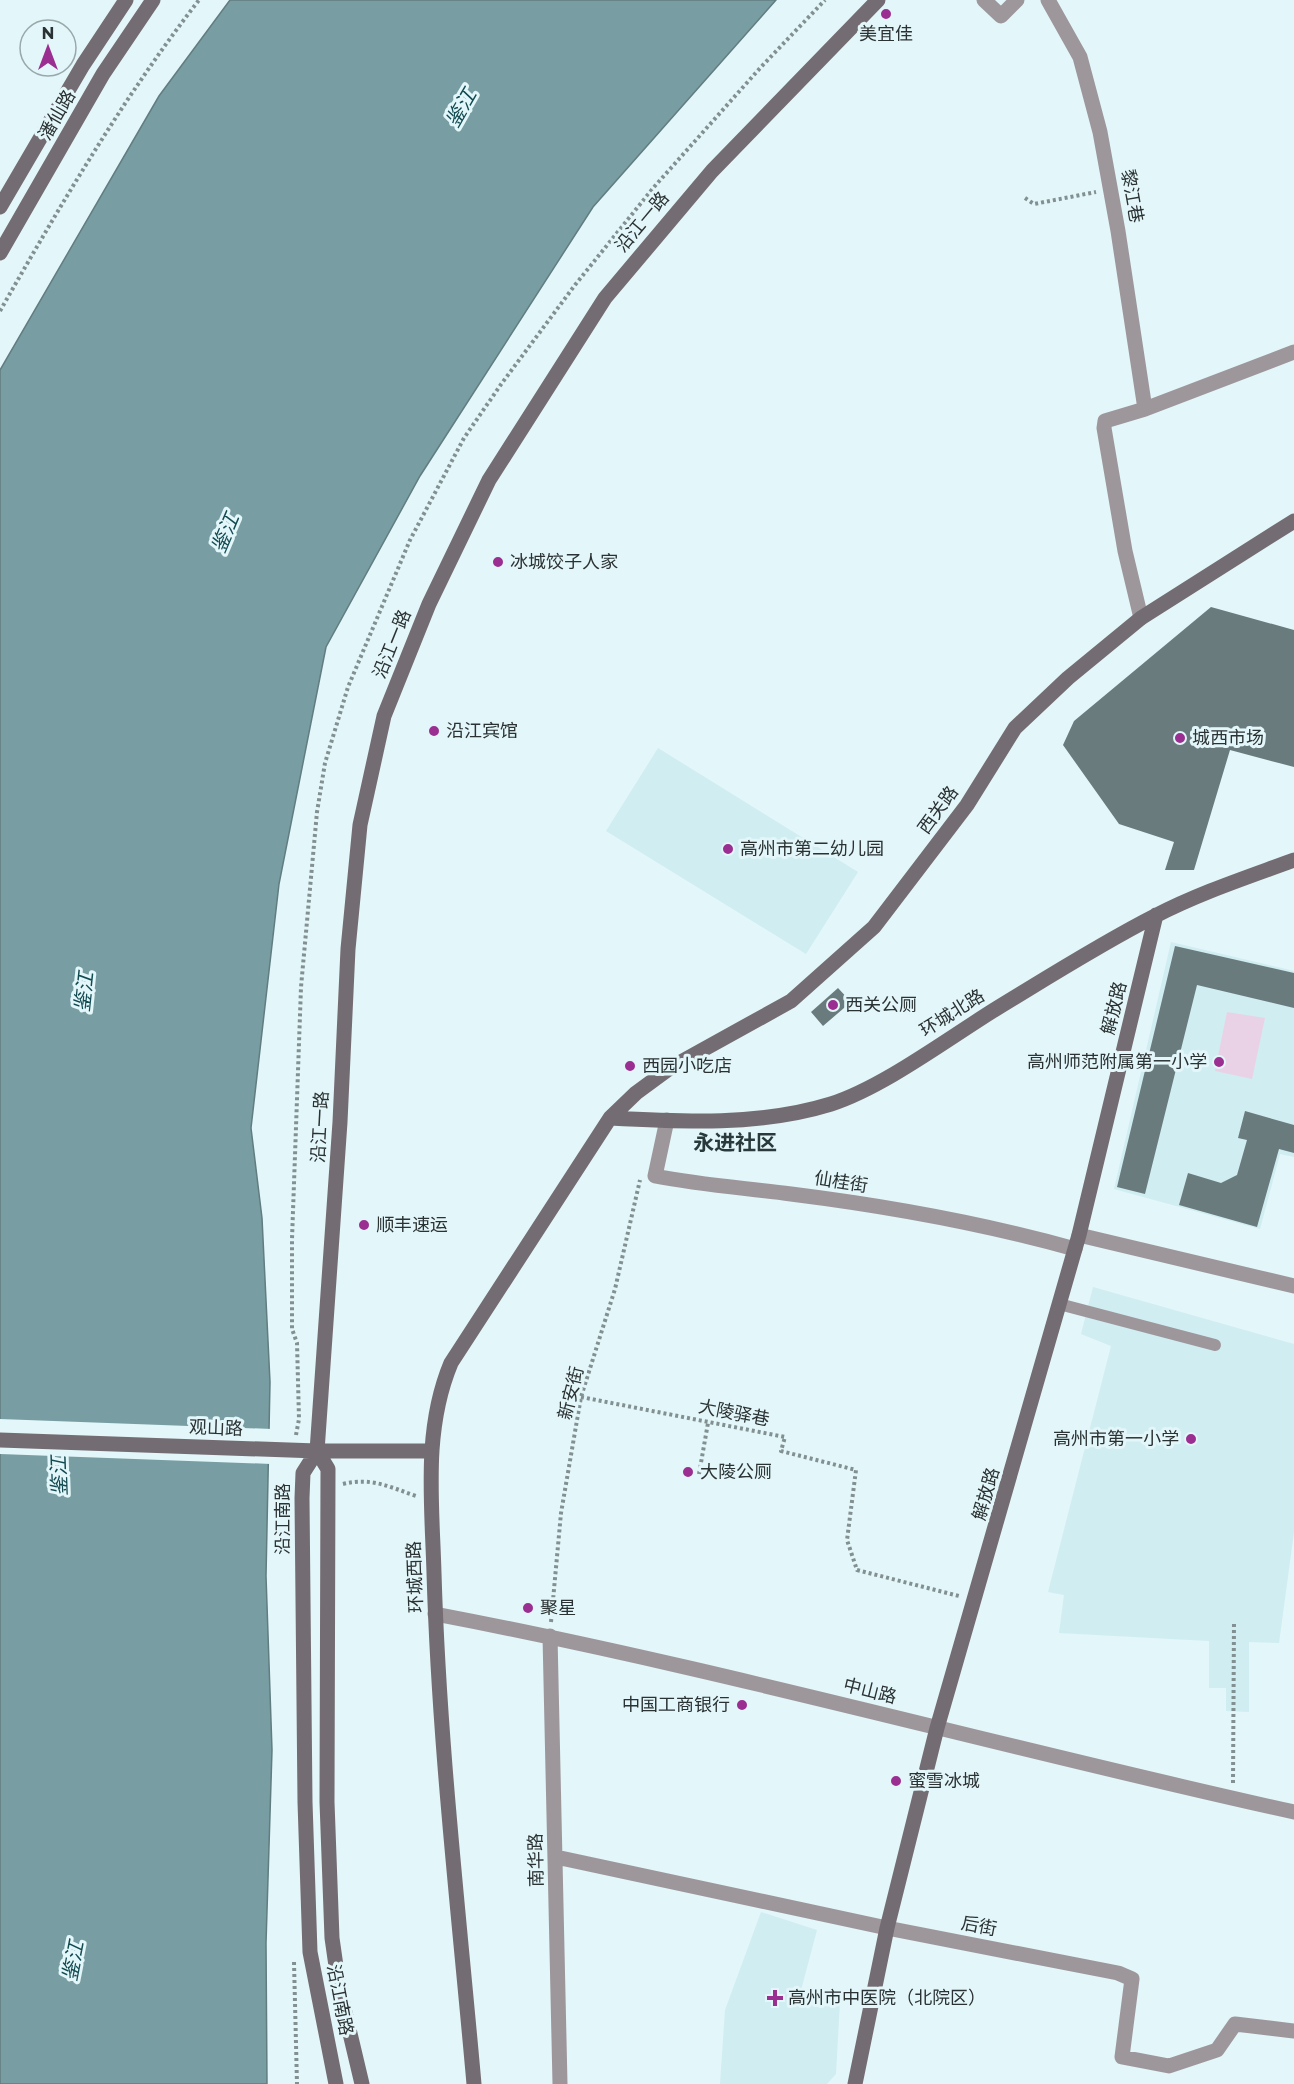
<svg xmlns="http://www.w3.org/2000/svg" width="1294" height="2084" font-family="Montserrat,'Noto Sans SC',sans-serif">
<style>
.built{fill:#d0edf1}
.green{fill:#ead2e6}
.water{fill:#789da2;stroke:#617d81;stroke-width:1.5}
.pier{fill:#e3f6f9}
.building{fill:#6a7b7e}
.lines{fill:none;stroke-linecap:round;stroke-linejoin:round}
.path{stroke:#839092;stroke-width:4;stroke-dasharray:3 3;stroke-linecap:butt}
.lane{stroke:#9d979c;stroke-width:12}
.street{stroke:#9d979c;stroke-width:15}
.secondary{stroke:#746c73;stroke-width:15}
.poi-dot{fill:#9a2f91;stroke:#e3f6f9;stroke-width:2}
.labels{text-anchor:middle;stroke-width:6;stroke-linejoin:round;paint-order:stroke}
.poi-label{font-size:18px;fill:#2b3233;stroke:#e3f6f9;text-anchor:start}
.street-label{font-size:18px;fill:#2b3233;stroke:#e3f6f9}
.water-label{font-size:20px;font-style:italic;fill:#124a51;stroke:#e3f6f9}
.quarter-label{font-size:21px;font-weight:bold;fill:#2a3a3c;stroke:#e3f6f9}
</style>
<rect width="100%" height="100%" fill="#e3f6f9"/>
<path class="built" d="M658,748L858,872L806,954L606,831Z
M1171,942L1294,971V1157L1280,1154L1260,1229L1114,1189Z
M1093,1287L1294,1344V1532L1279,1643L1249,1642V1712L1226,1711V1688H1209V1641L1059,1633L1064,1595L1048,1592L1111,1346L1081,1334Z
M761,1912L817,1930L800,1994L840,2001L836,2074L827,2084H720L725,2010Z"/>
<path class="green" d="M1227,1012L1265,1018L1252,1079L1215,1071Z"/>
<path class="water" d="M230,0H776L593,207L420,476L326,647L279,884L251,1128L262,1218L270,1382L266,1576L272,1750L266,1943L267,2084H0V370L159,96Z"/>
<path class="pier" d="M0,1419L272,1429L271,1464L0,1454Z"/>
<path class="building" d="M1211,607L1294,630V767L1230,750L1194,870H1165L1174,842L1119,824L1063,745L1074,721Z
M1175,946L1294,973V1008L1197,985L1145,1194L1117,1187Z
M838,988L851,1002L823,1026L811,1012Z
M1245,1111L1294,1125V1153L1279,1149L1257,1227L1179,1205L1188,1173L1221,1183L1237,1175L1247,1140L1238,1138Z"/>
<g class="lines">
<path class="path" d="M1025,198L1034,204L1096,192
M0,311C61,204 123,98 199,0
M581,1397L785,1437L781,1451L856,1470L847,1540L857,1570L959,1596
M296,1435L299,1419L297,1343L292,1329V1239L301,987L317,812L325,763L348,687L410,540L464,438L502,383L575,285L654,187L761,67L825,0
M699,1474L708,1423
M343,1484C371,1477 390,1487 416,1496
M551,1622L561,1513L581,1397L615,1289L640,1180
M1233,1783L1234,1622
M294,1962L297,2084"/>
<path class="lane" d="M1059,1304L1215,1345"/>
<path class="street" d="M984,0L1001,16L1017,0
M1048,0L1080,57L1100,132L1118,231L1145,409
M1141,618L1125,551L1104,428L1105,421L1145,409L1294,352
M667,1120L655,1176C701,1185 746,1188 791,1194C887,1206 982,1223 1075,1249
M1079,1235L1294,1286
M435,1614C724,1669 1007,1749 1294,1812
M550,1636L560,2084
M556,1857L887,1928L1118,1973L1132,1979L1122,2057L1169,2066L1217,2050L1235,2024L1294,2031"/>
<path class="secondary" d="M0,207L83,65L126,0
M0,253L103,74L153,0
M610,1118C683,1122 760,1126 831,1104C884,1087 950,1037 999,1007C1050,976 1102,943 1155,916C1199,893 1248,877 1294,860
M0,1440L317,1451H431
M317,1451L328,1469L327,1802L332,1938L339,1987L362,2084
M336,2084L310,1952L305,1802L302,1498L303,1473L317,1451L340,1122L348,949L360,825L384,716L429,604L489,480L605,298L712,171L878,0
M474,2084C459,1914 439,1744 434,1573C432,1502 423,1430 451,1363L610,1118L636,1093L670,1068L791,1001L874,927L967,805L1015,728L1068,678L1141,618L1294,521
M855,2084L887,1928L937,1728L1079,1235L1156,915"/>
</g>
<g class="poi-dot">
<circle cx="886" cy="14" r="6"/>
<circle cx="498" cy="562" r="6"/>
<circle cx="434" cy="731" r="6"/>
<circle cx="1180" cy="738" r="6"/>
<circle cx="728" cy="849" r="6"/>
<circle cx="833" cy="1005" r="6"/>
<circle cx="1219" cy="1062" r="6"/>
<circle cx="630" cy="1066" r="6"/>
<circle cx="364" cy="1225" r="6"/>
<circle cx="1191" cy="1439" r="6"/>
<circle cx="688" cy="1472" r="6"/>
<circle cx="528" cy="1608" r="6"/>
<circle cx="742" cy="1705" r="6"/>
<circle cx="896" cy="1781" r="6"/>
<path d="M772 1989h6v6h6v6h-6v6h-6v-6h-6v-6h6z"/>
</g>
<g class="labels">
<g class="poi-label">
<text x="886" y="40" text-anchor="middle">美宜佳</text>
<text x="510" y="568">冰城饺子人家</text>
<text x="446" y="737">沿江宾馆</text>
<text x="1192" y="744">城西市场</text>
<text x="740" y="855">高州市第二幼儿园</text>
<text x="845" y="1011">西关公厕</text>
<text x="1207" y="1068" text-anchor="end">高州师范附属第一小学</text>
<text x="642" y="1072">西园小吃店</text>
<text x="376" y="1231">顺丰速运</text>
<text x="1179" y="1445" text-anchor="end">高州市第一小学</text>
<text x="700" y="1478">大陵公厕</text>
<text x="540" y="1614">聚星</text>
<text x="730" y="1711" text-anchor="end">中国工商银行</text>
<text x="908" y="1787">蜜雪冰城</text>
<text x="788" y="2004">高州市中医院（北院区）</text>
</g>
<g class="street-label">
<text transform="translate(57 115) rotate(-60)" y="6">潘仙路</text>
<text transform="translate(1132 196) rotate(80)" y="6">黎江巷</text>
<text transform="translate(642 222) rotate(-50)" y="6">沿江一路</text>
<text transform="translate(392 644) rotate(-68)" y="6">沿江一路</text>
<text transform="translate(938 810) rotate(-54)" y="6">西关路</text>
<text transform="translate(1114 1008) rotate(-76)" y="6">解放路</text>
<text transform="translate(952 1013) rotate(-32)" y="6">环城北路</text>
<text transform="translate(320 1127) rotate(-87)" y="6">沿江一路</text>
<text transform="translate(841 1182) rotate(9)" y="6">仙桂街</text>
<text transform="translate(571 1393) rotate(-76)" y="6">新安街</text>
<text transform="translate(734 1413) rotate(11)" y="6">大陵驿巷</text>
<text transform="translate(216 1428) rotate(2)" y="6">观山路</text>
<text transform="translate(986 1494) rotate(-74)" y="6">解放路</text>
<text transform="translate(283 1519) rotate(-90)" y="6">沿江南路</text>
<text transform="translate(415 1577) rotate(-92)" y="6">环城西路</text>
<text transform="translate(870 1691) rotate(14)" y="6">中山路</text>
<text transform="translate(536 1860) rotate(-91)" y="6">南华路</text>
<text transform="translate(979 1926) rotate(11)" y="6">后街</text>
<text transform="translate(340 2000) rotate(79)" y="6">沿江南路</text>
</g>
<g class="water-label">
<text transform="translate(461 108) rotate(-60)" y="7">鉴江</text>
<text transform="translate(225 533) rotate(-67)" y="7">鉴江</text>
<text transform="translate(84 992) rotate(-84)" y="7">鉴江</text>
<text transform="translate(59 1476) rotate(-92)" y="7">鉴江</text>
<text transform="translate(73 1961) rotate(-79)" y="7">鉴江</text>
</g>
<g class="quarter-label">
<text x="735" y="1150">永进社区</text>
</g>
</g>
<g transform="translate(48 48)"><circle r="28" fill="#e3f6f9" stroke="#99a8aa" stroke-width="1.5"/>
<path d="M0-4.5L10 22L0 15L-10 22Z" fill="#9a2f91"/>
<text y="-9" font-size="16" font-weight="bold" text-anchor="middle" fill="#2b3233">N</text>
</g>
</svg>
